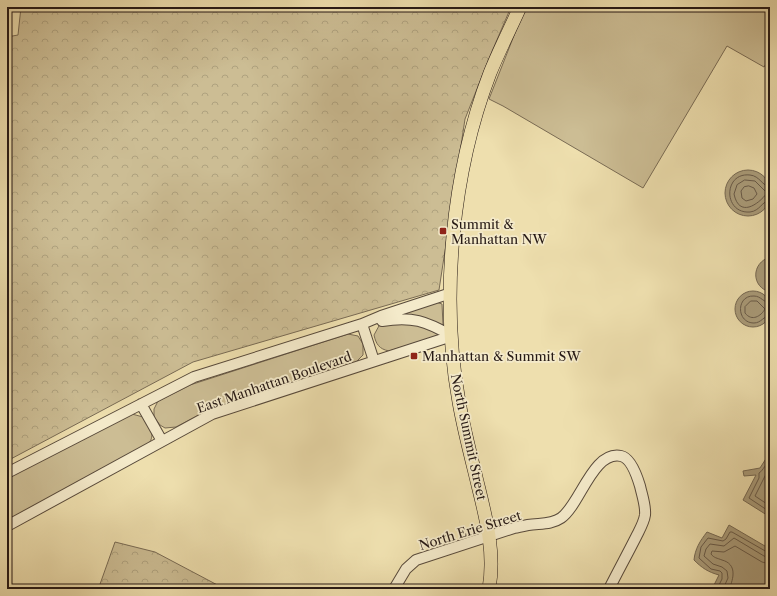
<svg xmlns="http://www.w3.org/2000/svg" width="777" height="596" font-family="'Libre Caslon Text',serif">
<style>
.grass{fill:#ccbd94;stroke:#796b54}
.forest{fill:url(#forest-crowns);stroke:#796b54}
.water{fill:#aa9c7a;stroke:#756852}
.lines{fill:none;stroke-linecap:round;stroke-linejoin:round}
.shore{stroke:#685a48;stroke-width:1}
.stream{stroke:#756852;stroke-width:2}
.minor-casing{stroke:#584a3b;stroke-width:12}
.major-casing{stroke:#261915;stroke-width:14}
.minor{stroke:#f4eaca;stroke-width:10}
.major{stroke:#eedfae;stroke-width:13}
.poi-dot{fill:#8f2418;stroke:#f4eaca;stroke-width:1.5}
.labels{text-anchor:middle;stroke-width:3.5;stroke-linejoin:round;paint-order:stroke}
.poi-label{font-size:13px;fill:#261915;stroke:#f4eaca;text-anchor:start}
.street-label{font-size:13px;fill:#261915;stroke:#f4eaca}
</style>
<defs>
<pattern id="forest-crowns" width="20" height="18" patternUnits="userSpaceOnUse"><rect width="20" height="18" fill="#ccbd94"/><path d="M2 6a3 3 0 1 1 6 0M12 15a3 3 0 1 1 6 0" fill="none" stroke="#afa27f"/></pattern>
</defs>
<rect width="100%" height="100%" fill="#eedfae"/>
<filter id="stains"><feTurbulence type="fractalNoise" baseFrequency=".005" numOctaves="4"/><feColorMatrix values="0 0 0 0 .2 0 0 0 0 .09 0 0 0 0 .02 0 0 0 .5 -.17"/></filter>
<radialGradient id="worn" r=".72"><stop offset=".6" stop-color="#630" stop-opacity="0"/><stop offset="1" stop-color="#630" stop-opacity=".3"/></radialGradient>
<path class="grass" d="M527,7H770V57L764,67L727,46L643,188L503,106L489,99L517,28Z
M436,302L442,304L443,325L422,317L398,314Z
M417,323L440,335L389,351C379,349 376,344 374,335L380,324Z
M348,334L358,336L363,344V355L355,363L208,410L176,427L165,428L160,425L154,417V409L158,401L190,385Z
M132,414L143,417C148,425 157,435 148,444L7,521V478Z"/>
<path class="forest" d="M21,7H511L490,56L465,119L439,290L193,362L7,461V37L18,35Z
M115,542L155,552L225,589H84L99,587Z"/>
<path class="water" d="M725 193a23 23 0 1 1 46 0a23 23 0 1 1-46 0Z
M770,257V292C751,287 751,263 770,257Z
M735 309a18 18 0 1 1 36 0a18 18 0 1 1-36 0Z
M767,457L770,459V517L743,500L756,475L744,476L743,471L760,468Z
M729,525L770,549V589H712L719,575C708,572 702,568 694,560C695,549 700,541 707,532L722,538Z"/>
<g class="lines">
<path class="shore" d="M745,180L755,181L767,193C758,205 739,218 734,194L737,185Z
M749,186L754,188L757,194L753,199L746,201L742,198L741,191L744,187Z
M770,187C762,186 760,176 750,175C723,172 723,214 750,212C760,211 762,201 770,200
M751,301H757L765,309C761,316 752,322 745,313V307Z
M770,303C764,303 761,296 754,296C736,295 736,323 754,323C761,323 764,316 770,315
M770,462C765,463 764,470 759,473V478L749,498L770,512
M770,469L765,476L755,496L770,506
M717,589L722,579V573L720,571L711,569L699,558L701,547L708,538L723,541L726,539L730,532H732L767,552H770
M723,589L728,578L727,571L722,567L713,564L704,556L706,549L710,544L724,546L734,538L764,556L770,558
M729,589C734,578 737,564 722,560C717,558 714,558 711,554L712,551L724,552L735,546L762,562L770,564"/>
<path class="stream" d="M770,338L767,343L770,344"/>
<defs>
<path id="minor" d="M382,321C412,316 426,321 452,336
M362,324L374,361
M141,404L162,441
M7,473L194,377L362,324L381,316L451,293
M7,526L212,414L452,336
M394,589L406,569L416,560L514,528C518,527 523,526 528,525C539,523 551,525 561,518C580,505 593,450 621,456C631,458 637,476 640,486C642,495 646,506 645,515C644,522 640,529 637,535C628,553 618,571 609,589"/>
<path id="major" d="M489,589C496,549 484,511 475,473C469,449 463,425 459,402C440,297 452,172 490,73C499,51 510,29 520,7"/>
</defs>
<use href="#minor" class="minor-casing"/>
<use href="#major" class="major-casing"/>
<use href="#minor" class="minor"/>
<use href="#major" class="major"/>
</g>
<g class="poi-dot">
<rect x="439" y="227" width="8" height="8" rx="2"/>
<rect x="410" y="352" width="8" height="8" rx="2"/>
</g>
<g class="labels">
<g class="poi-label">
<text x="451" y="229">Summit &amp;<tspan x="451" dy="15">Manhattan NW</tspan></text>
<text x="422" y="361">Manhattan &amp; Summit SW</text>
</g>
<g class="street-label">
<text transform="translate(274 382) rotate(-19)" y="5">East Manhattan Boulevard</text>
<text transform="translate(469 437) rotate(78)" y="5">North Summit Street</text>
<text transform="translate(470 530) rotate(-17)" y="5">North Erie Street</text>
</g>
</g>
<rect width="777" height="596" fill="none" stroke="#eedfae" stroke-width="24"/>
<rect x="8" y="8" width="761" height="580" fill="none" stroke="#261915" stroke-width="2"/>
<rect x="12" y="12" width="753" height="572" fill="none" stroke="#261915"/>
<rect width="100%" height="100%" filter="url(#stains)"/>
<rect width="100%" height="100%" fill="url(#worn)"/>
</svg>
